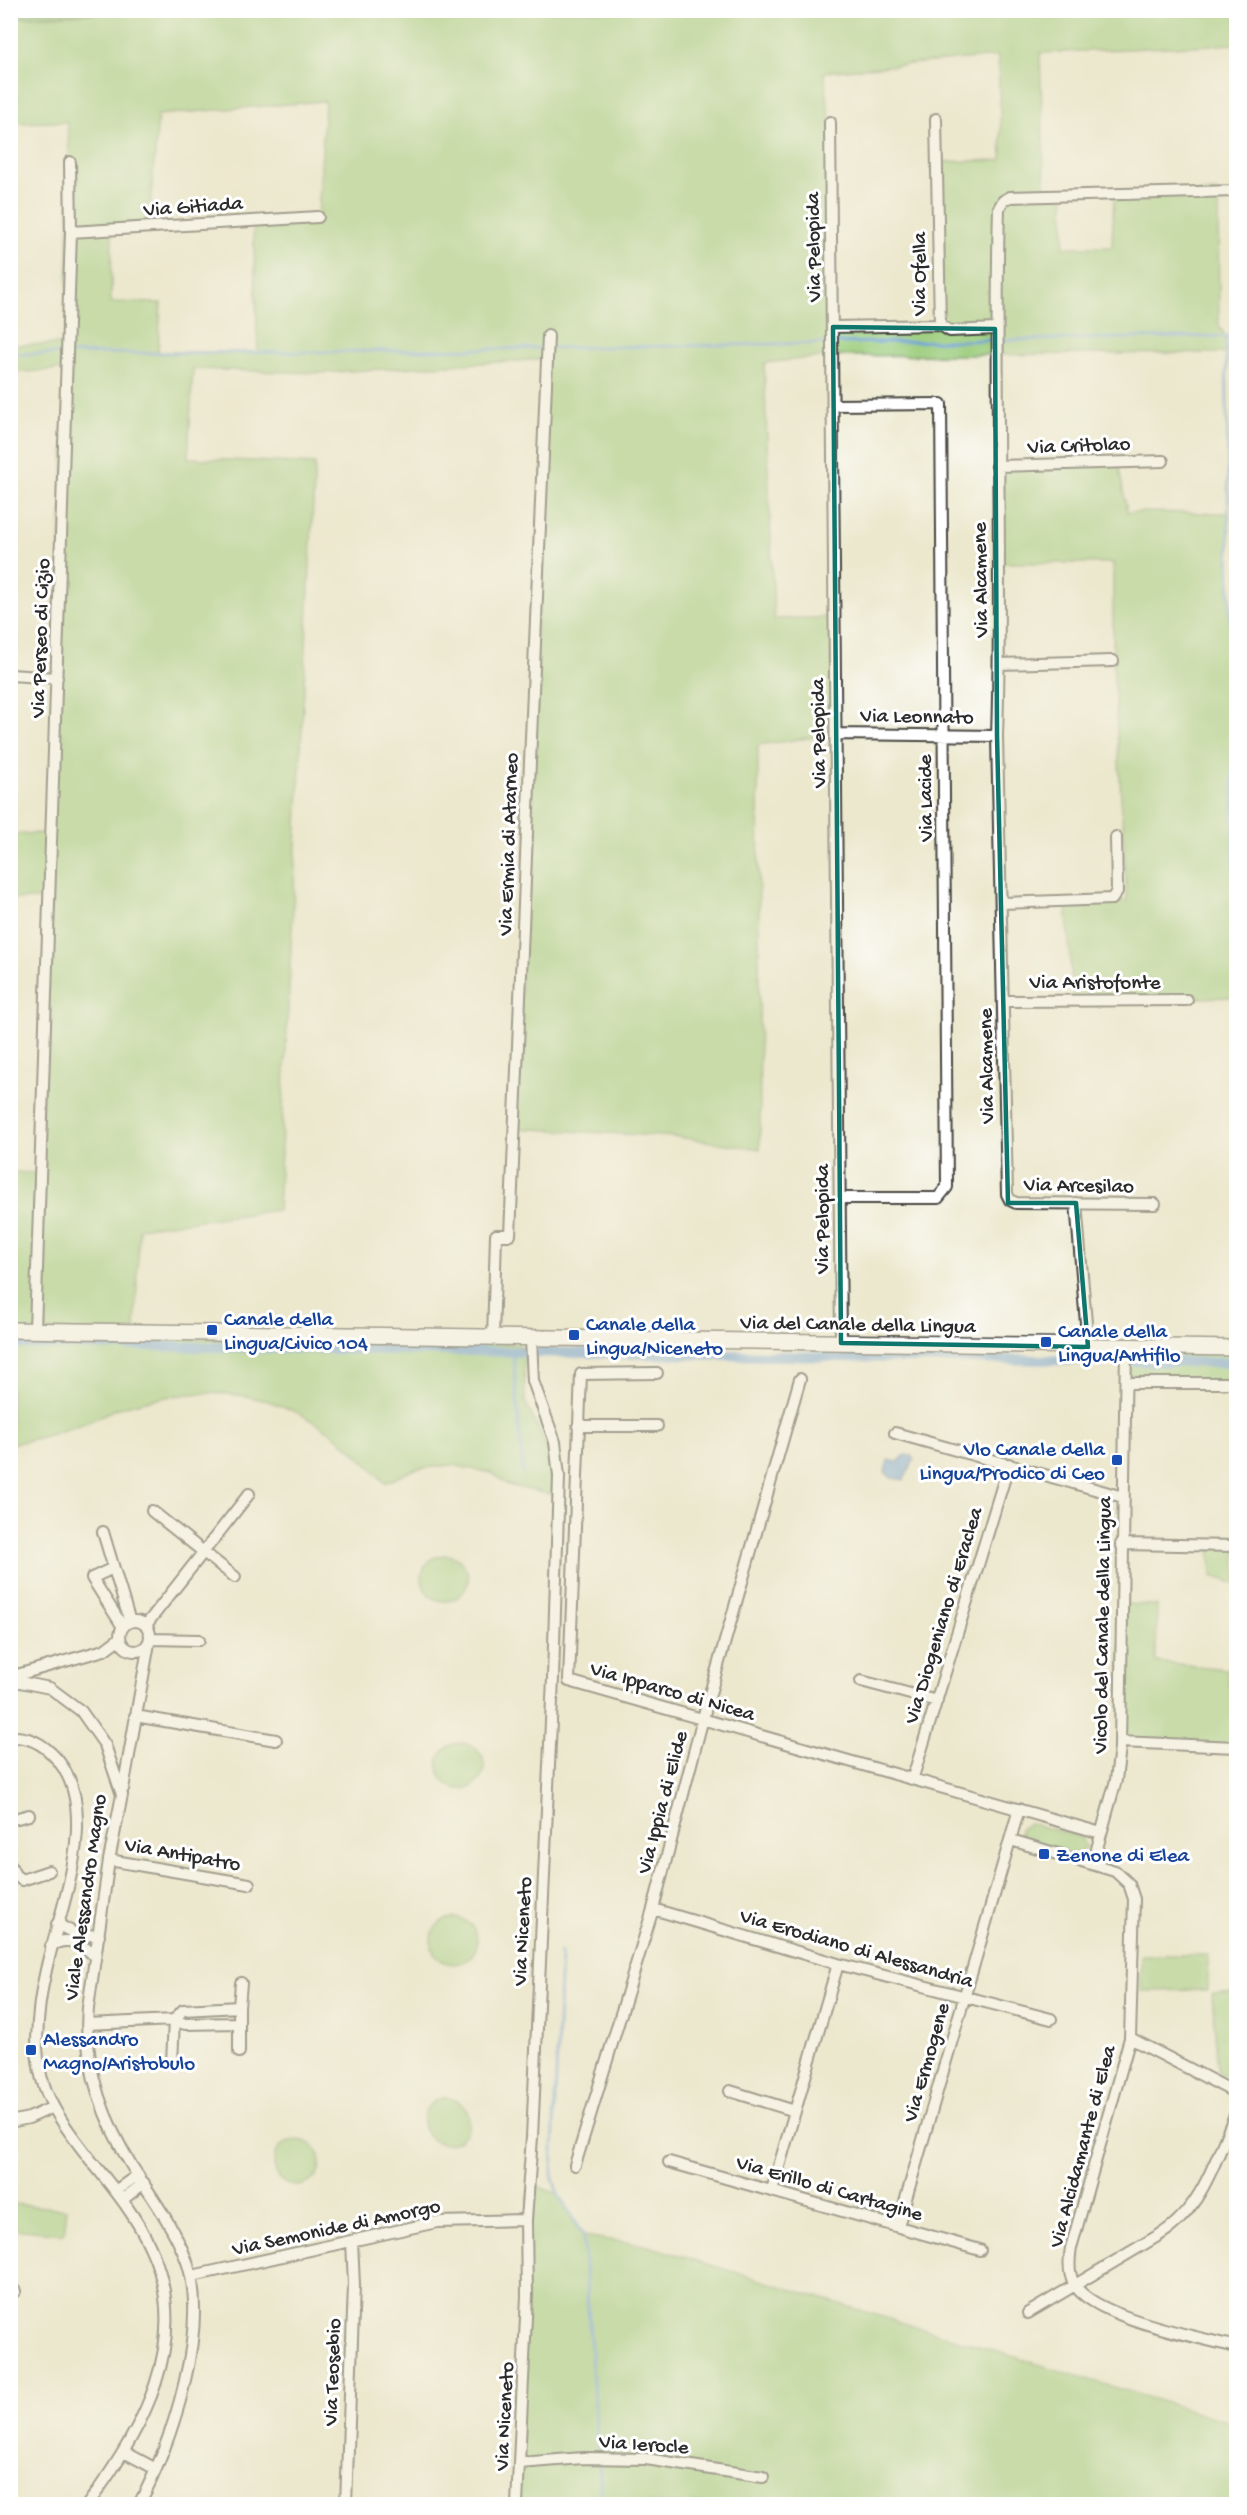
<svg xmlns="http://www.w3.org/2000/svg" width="1247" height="2515" font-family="'Gochi Hand',sans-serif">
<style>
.green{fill:#9bcc7b;stroke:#637c53;stroke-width:1.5;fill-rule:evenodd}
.forest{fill:#7cb06b;stroke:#546e4b;stroke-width:1.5}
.water{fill:#699cd4;stroke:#4a6480;stroke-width:1.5}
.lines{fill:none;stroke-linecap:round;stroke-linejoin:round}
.stream{stroke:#699cd4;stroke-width:3}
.canal{stroke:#699cd4;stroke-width:10}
.street-casing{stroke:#484743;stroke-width:14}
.secondary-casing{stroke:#484743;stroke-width:18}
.street{stroke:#fff;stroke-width:10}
.secondary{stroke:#fff;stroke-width:15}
.marked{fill:none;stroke:#0f766e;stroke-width:4.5;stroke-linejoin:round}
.transit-dot{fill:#1a4fb4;stroke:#fff;stroke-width:2}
.labels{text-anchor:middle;stroke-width:6;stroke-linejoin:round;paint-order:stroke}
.street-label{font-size:21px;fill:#2b2b2b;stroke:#fff}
.transit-label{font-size:21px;fill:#164399;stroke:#fff;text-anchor:start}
</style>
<rect width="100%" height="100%" fill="#fff"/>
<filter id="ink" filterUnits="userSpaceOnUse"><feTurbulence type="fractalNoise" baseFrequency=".0167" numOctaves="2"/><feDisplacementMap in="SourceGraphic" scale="12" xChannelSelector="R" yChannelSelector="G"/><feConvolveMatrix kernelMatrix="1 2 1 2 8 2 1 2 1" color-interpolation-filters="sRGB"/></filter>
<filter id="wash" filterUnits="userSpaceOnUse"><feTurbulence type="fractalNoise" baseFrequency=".008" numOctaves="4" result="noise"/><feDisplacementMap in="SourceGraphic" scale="24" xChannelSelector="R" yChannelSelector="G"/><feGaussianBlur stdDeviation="1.35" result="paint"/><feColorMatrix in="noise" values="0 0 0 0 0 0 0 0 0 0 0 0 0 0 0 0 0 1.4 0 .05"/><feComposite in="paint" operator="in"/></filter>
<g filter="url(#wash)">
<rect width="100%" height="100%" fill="#ece8ce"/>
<path class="green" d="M11,11H1236V44L1040,53L1045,196H1064V247H1112L1114,194L1218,192L1219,326L1226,337V353L832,356L764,363L774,619L835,617L836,734L758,745L760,1149L677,1137L515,1128L547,359L318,373L193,369L188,458L315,464L278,1210L139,1228L135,1332L11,1330V1172L40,1173L49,899H11V834L51,833L66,369L11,373L10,345L66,344L70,162L67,122L11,123ZM998,56L1002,160L937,162L939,325L833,327L830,122L824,72ZM325,101L318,216L253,221L258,352H158L161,303L111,302L112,230L149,227L158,115Z
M1118,462L1127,512L1229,513L1233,783L1236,784V814L1233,792L1236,997L1073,1001L1066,901H1127L1113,661V563H998L997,466Z
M11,1335L517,1344L524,1349L525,1401L555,1464L553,1495L508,1485L492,1473L452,1465L415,1469L385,1483C311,1398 232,1375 123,1407C110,1410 98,1418 85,1423C61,1432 36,1439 11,1444Z
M1126,1348L1236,1350V1384L1126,1383Z
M1210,1545L1236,1546V1584L1212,1576Z
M422 1578a23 23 0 1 1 46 0a23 23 0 1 1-46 0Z
M1121,1604L1157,1605L1156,1662L1227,1669L1229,1686L1236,1688V1740L1234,1746L1120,1742Z
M438 1766a23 23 0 1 1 46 0a23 23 0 1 1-46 0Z
M1029,1823L1077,1836L1081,1837L1086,1847L1076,1854L1024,1839L1020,1836V1829Z
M431 1941a23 23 0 1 1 46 0a23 23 0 1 1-46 0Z
M1141,1955H1208V1990L1141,1991Z
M1236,1992V2081L1218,2072L1212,1994Z
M423 2121a23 23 0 1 1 46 0a23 23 0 1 1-46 0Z
M274 2163a23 23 0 1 1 46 0a23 23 0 1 1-46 0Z
M529,2183L558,2194L583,2236L645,2245L1236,2424V2504H517Z
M14,2204L67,2209L64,2234L11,2229Z"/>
<path class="forest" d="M11,10H143V11L11,18Z"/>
<path class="water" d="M905,1455H911L914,1460L904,1480L891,1478L885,1472L888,1460L898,1462Z"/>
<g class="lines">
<path class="stream" d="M1226,337L1236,997
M10,354L319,352L1236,336
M513,1351L523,1472
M561,1952L552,2175L558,2194L583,2236L598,2454
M599,2462L602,2504"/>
<path class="canal" d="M10,1344L1236,1363"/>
</g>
</g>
<g filter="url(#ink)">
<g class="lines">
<defs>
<path id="street" d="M936,119L940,325
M830,122L841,1343
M71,232L318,217
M833,327L940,325L950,331L995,329
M833,405L941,404L947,1187L938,1198H840
M997,466L1163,461
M1000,664L1113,661
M10,675L57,678
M836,734L997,736
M1001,903L1112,899L1117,891L1116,837
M1003,1001L1187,1000
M1076,1203L1088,1347
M1155,1204L1016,1203L1010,1200L1007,1194L997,736C1003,560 994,384 999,208L1003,201L1010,197L1236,191
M35,1330L71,232L70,162
M493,1339L496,1235H510L548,336
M657,1373L581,1374L569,1681L1101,1833
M1126,1383H1236
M578,1426H657
M895,1433L1123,1497
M152,1511L235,1577
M103,1532L130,1622
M1121,1544L1236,1546
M113,1568L92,1578L123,1627
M120 1636a15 15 0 1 1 30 0a15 15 0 1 1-30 0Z
M146,1625L249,1494
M150,1639L199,1640
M10,1677L104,1650L120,1638
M10,1680L50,1688L81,1711L105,1745L122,1795L109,1860L88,2008C83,2066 103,2120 133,2168C152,2197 173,2226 186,2259C211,2325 172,2444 139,2504
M861,1681L937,1701
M135,1716L276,1740
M10,1737C26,1736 40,1742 51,1753C106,1803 59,1910 46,1970C40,1995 37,2021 37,2047C38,2095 65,2127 93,2163C115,2190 137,2217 151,2249C193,2341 142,2431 88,2504
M1120,1742L1236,1747
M913,1777L1009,1464
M123,1789L149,1643
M10,1820L29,1815
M1011,1840L1115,1871L1129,1884L1134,1899L1130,2038L1071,2248C1069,2259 1068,2273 1074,2284C1094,2318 1199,2337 1236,2347
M109,1860L249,1884
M1093,1863L1116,1780L1120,1747L1126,1348
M10,1865L15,1875L22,1880L49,1871
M653,1909L838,1964L1051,2019
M57,1924L76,1934L99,1936
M51,1946C67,1935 84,1944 95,1957
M239,2007L241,1983
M239,2023V2052
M87,2024L174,2020L185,2024L239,2023V2007L183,2010L174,2020L172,2063
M1130,2038L1236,2093
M730,2091L795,2111
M10,2122L29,2118L51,2108
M669,2162L980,2250
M575,2165L653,1909L703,1718L800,1379
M772,2190L838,1964
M115,2191L138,2175
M122,2200L144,2183
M898,2226L1019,1809
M192,2276L437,2222L526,2220
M10,2294L15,2291
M1028,2313L1161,2234C1203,2208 1217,2155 1236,2113
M124,2452L156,2469
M520,2463L583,2458L646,2459L763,2477
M346,2504L354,2285L352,2241
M517,2504L527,2296L526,2220L532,2137L553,1678L559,1476L555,1442L533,1381L531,1339"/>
<path id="secondary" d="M10,1330L1236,1348"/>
</defs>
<use href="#street" class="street-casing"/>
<use href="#secondary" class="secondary-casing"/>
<use href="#street" class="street"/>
<use href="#secondary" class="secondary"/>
</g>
</g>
<path d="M0 0H1247V2515H0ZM833,327L995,329L997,736L1008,1203H1076L1088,1347L841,1343Z" fill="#ece8ce" fill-opacity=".55" fill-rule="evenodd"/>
<path class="marked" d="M833,327L995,329L997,736L1008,1203H1076L1088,1347L841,1343Z"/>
<g class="transit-dot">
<rect x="206" y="1324" width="12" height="12" rx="3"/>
<rect x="568" y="1329" width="12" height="12" rx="3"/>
<rect x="1040" y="1336" width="12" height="12" rx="3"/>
<rect x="1111" y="1454" width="12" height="12" rx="3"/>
<rect x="1038" y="1848" width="12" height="12" rx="3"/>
<rect x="25" y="2044" width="12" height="12" rx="3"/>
</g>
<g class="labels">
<g class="street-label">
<text transform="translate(193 205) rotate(-4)" y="7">Via Gitiada</text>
<text transform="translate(812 247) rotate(-91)" y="7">Via Pelopida</text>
<text transform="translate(918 274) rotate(-90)" y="7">Via Ofella</text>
<text transform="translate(1079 444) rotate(-2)" y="7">Via Critolao</text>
<text transform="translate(979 580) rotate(-91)" y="7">Via Alcamene</text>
<text transform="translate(39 638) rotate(-88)" y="7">Via Perseo di Cizio</text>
<text transform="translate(917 715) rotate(1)" y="7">Via Leonnato</text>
<text transform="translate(817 733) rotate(-91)" y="7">Via Pelopida</text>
<text transform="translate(924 798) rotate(-91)" y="7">Via Lacide</text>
<text transform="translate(507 844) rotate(-88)" y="7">Via Ermia di Atarneo</text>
<text x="1095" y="988">Via Aristofonte</text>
<text transform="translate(985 1066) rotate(-91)" y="7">Via Alcamene</text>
<text transform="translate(1079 1184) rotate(1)" y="7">Via Arcesilao</text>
<text transform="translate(821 1219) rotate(-90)" y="7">Via Pelopida</text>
<text transform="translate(858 1323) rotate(1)" y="7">Via del Canale della Lingua</text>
<text transform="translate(942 1615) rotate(-73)" y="7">Via Diogeniano di Eraclea</text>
<text transform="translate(1101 1625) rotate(-89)" y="7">Vicolo del Canale della Lingua</text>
<text transform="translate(673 1690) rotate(16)" y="7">Via Ipparco di Nicea</text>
<text transform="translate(661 1802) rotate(-75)" y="7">Via Ippia di Elide</text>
<text transform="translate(183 1853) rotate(10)" y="7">Via Antipatro</text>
<text transform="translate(84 1897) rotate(-82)" y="7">Viale Alessandro Magno</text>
<text transform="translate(521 1931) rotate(-87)" y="7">Via Niceneto</text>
<text transform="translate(857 1947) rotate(16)" y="7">Via Erodiano di Alessandria</text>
<text transform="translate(925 2062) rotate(-74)" y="7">Via Ermogene</text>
<text transform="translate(1081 2146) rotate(-75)" y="7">Via Alcidamante di Elea</text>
<text transform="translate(830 2187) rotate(16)" y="7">Via Erillo di Cartagine</text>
<text transform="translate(336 2226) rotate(-12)" y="7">Via Semonide di Amorgo</text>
<text transform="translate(331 2372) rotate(-88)" y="7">Via Teosebio</text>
<text transform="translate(503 2416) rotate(-87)" y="7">Via Niceneto</text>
<text transform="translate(644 2443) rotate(4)" y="7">Via Ierocle</text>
</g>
<g class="transit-label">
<text x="224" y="1325">Canale della<tspan x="224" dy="24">Lingua/Civico 104</tspan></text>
<text x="586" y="1330">Canale della<tspan x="586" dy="24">Lingua/Niceneto</tspan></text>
<text x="1058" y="1337">Canale della<tspan x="1058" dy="24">Lingua/Antifilo</tspan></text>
<text x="1105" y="1455" text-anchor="end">Vlo Canale della<tspan x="1105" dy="24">Lingua/Prodico di Ceo</tspan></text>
<text x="1056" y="1861">Zenone di Elea</text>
<text x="43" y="2045">Alessandro<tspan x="43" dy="24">Magno/Aristobulo</tspan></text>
</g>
</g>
<rect width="1247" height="2515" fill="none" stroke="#fff" stroke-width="36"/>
</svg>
